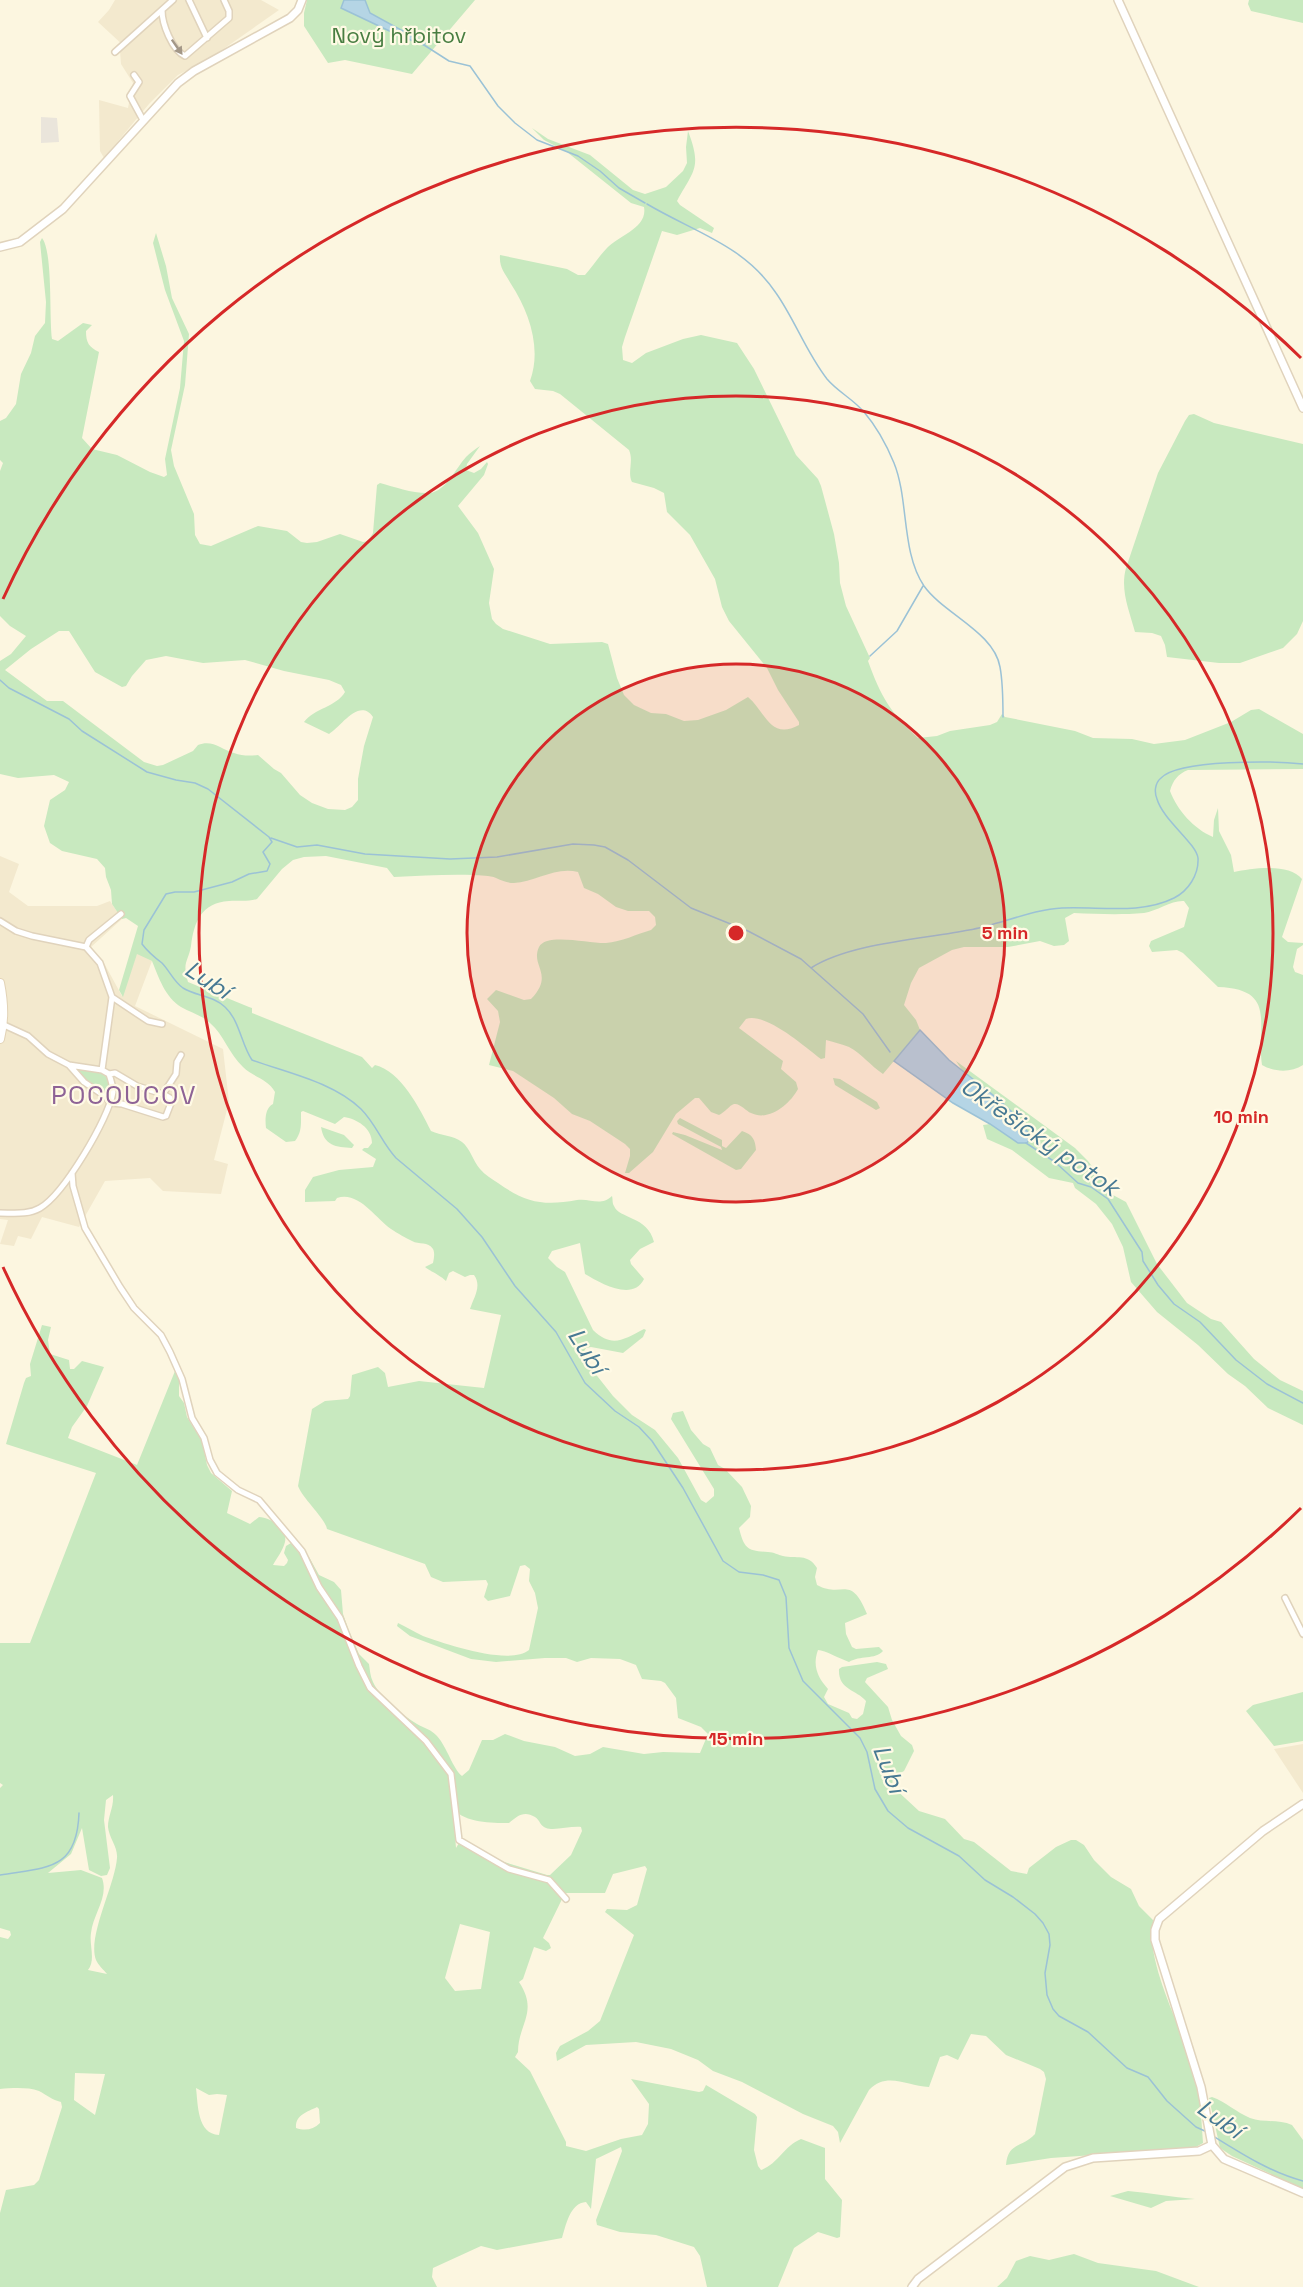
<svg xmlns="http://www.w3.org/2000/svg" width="1303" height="2287" font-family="'Space Grotesk',sans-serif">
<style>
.residential{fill:#f3e9ce}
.industrial{fill:#eae5db}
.green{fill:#c8e9bf;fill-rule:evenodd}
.water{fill:#b5d5e5;stroke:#9bc2d6;stroke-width:1.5}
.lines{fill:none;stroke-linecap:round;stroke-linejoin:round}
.stream{stroke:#9bc2d6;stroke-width:1.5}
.minor-casing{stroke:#e0d3bc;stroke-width:8}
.tertiary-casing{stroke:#e0d3bc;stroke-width:10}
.secondary-casing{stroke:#e2d3b7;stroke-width:10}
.minor{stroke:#fff;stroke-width:5}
.tertiary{stroke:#fff;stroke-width:7}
.secondary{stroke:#fff;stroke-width:8}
.oneway{fill:#a39787}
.ring{fill:none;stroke:#d62828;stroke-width:3}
.labels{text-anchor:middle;stroke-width:4.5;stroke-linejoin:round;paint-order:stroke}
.park-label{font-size:22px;fill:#497e42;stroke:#fffae5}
.water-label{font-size:24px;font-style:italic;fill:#477993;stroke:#fffae5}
.quarter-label{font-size:26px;letter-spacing:1.5px;fill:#8e6396;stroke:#fffae5}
.centre{fill:#d62828;stroke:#fffae5;stroke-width:3}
.ring-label{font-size:18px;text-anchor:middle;font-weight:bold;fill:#d62828;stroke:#fffae5;stroke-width:4.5;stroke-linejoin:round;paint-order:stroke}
</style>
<rect width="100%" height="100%" fill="#fcf6e0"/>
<path class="residential" d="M115,0H261L279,10L212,57L178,75L149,104L104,158L100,151L99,100L128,108L133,83L121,64L120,51L125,47L98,22L109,10Z
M0,856L19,864L9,892L28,906H97L110,901L122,919L91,947L104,963L122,996L137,953L152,961L135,1006L223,1049L229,1102L214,1160L228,1164L221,1194L163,1191L150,1178L105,1181L79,1227L42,1217L31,1239L18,1236L14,1246L0,1244L8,1220L0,1219Z
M1303,1744V1793L1274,1749Z"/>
<path class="industrial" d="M41,117L57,118L59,142L41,143Z"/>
<path class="green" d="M307,0H475L412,74L345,60L328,63L304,26V13Z
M1249,0H1303V23L1251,11L1248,4Z
M532,128L548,139L590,155L633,190L645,194L666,187L683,171L687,163L686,147L688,131C702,168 694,170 677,201L680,205L714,228L712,233L700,228L677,235L662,231L625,337L622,347L623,360L632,363L646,353L683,339L701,335L737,343L754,369L796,455L818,479L821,486L834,534L839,563L840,583L846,606L870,658L868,661C881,697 890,712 918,738L937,736L950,731L990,725L997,722L1002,714L1005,717L1075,731L1093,738L1132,739L1154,744L1185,740L1231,722L1251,710L1259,709L1303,734V769L1188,770C1178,774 1173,780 1170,791C1177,810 1194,829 1213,837L1214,820L1218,808L1219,831L1231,855L1234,872C1253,868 1289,863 1302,879L1282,937L1288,942L1303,943V945L1297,949L1293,967L1295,972L1303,975V1065C1291,1073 1274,1072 1262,1065C1256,1025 1278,989 1218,987L1183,953L1177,950L1152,952L1149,946L1151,941L1184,927L1189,908L1184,901C1172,900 1157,911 1144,913C1121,915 1097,914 1074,913L1065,918L1069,941L1064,945L1054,946L1040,941L1008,947H964L952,950L919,968L911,983L904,1005L916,1020L920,1030L883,1074C871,1066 862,1054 849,1047C842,1044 833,1042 826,1040L825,1058L821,1059C805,1047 766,1012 746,1019L739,1028L783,1061L781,1069L796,1082L798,1089C790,1104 769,1122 751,1113C746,1111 740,1103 734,1104C730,1105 724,1113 719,1115L711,1112L699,1098H695L676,1114L653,1152L629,1173H625L630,1156V1149L625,1144L590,1121L572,1114L554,1098L513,1071L489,1065L500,1022L498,1011L487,999L496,990L524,1000L531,999C555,974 530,966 539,947C546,932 592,944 606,943C621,942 637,934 651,930L656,925L655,917L649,911H628L616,907L598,894L584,888L578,872C556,866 535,882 514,883C507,883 503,881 496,878C490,875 480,876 473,875C447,874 420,876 394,877L387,868L326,856L304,857L293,860L282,869L257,899C247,902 238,900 229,901C201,903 194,922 191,946C188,963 182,961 188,982L249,1007L252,1008V1013L362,1057L372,1068L375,1065C401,1071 420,1109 431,1131C441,1136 453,1135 462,1142C470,1148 473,1161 480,1169C485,1175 492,1179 498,1183C526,1203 544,1206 577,1200C591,1198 600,1207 612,1196C613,1199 612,1203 614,1206C619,1219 648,1216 654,1242L640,1249L630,1260L631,1264L644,1279C633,1302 600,1283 585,1274L580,1243L552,1251L548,1258L557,1267L565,1272L593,1330C612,1348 623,1340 644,1329L646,1330L643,1337L623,1353L591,1347L586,1348L583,1353V1358L613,1396L632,1415L655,1430L678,1458L701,1500L706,1503L714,1496V1489L671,1419L673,1413L683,1411L691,1430L703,1444L710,1448L718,1465L725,1469L742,1487L751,1506L750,1517L739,1528C744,1549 748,1551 768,1552C774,1552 778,1555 783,1556C796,1559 808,1553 817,1568L815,1577L817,1585C843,1599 850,1573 867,1614L845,1623L846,1634L852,1647L856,1649L879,1647L883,1651C875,1660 860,1655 849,1662C840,1659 825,1650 818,1650C812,1666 818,1678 828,1689L824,1697L828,1704L849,1713L852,1718L857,1719L863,1714L866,1701C856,1689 838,1690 839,1669L842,1667L877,1662L886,1664L888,1669L867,1678L865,1682L888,1707L892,1720L901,1736L912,1745L914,1751L904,1771L893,1777L892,1786L919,1811L945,1819L964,1839L974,1842L1011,1871L1027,1874L1029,1868L1056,1847L1071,1840H1076L1084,1845L1094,1860L1111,1877L1131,1889L1139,1906L1154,1921C1144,1951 1173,2012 1184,2041C1191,2063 1197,2086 1203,2108L1201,2114L1203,2143L1194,2148L1051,2158L1006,2165C1008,2142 1022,2148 1035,2134L1046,2079L1044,2072L1040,2069L1006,2055L986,2036L971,2034L958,2060L947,2055L940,2057L929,2087C907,2086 887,2071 869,2090L840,2143L838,2132L833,2126L803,2114L742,2082L713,2071L698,2060L671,2049L636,2042L586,2045L557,2061L556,2053L560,2046L588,2031L600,2021L634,1935L605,1912L607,1909L627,1910L637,1905L647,1869L645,1866L613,1874L605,1893H565L543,1938L549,1943L551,1948L546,1951L534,1947L523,1979L519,1982C539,2012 518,2024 518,2052L515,2057L530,2071L566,2142V2146L586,2151L621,2139L642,2135L648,2124L649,2104L631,2079L699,2092L703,2091L706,2085L755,2114L757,2117L754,2150L758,2166L761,2170C778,2164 784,2146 801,2139L825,2148V2179L842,2200L840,2237L837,2238L818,2232L794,2248L778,2287H707L700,2256L694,2247L656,2235L620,2232L597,2225L596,2220L622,2151L621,2147L596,2159L591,2209L586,2202C570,2203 566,2225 562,2238L497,2250L481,2246L433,2268L432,2277L437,2287H0V2213L6,2190L34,2185L39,2180L62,2107L61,2102C52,2100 47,2095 39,2091C28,2087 12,2088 0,2089V1937L8,1939L11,1935L10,1931L0,1928V1788L3,1785L0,1783V1643H30L96,1473L6,1444L24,1383L26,1378L31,1376L30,1364L42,1325L51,1327L48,1340L50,1354L69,1360L70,1369H74L82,1361L104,1367L87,1406L72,1427L68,1438L137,1465L175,1371L179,1380V1396L184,1403L187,1417L202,1441L207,1465L211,1473L232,1491L227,1513L250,1524L259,1517C270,1517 288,1529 285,1542C283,1550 277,1558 273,1565L284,1566L287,1563L288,1560L284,1553L286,1546L291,1543L300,1554L309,1557L319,1575L334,1582L341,1590L343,1614L349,1631L359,1654L369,1664C370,1670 370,1676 373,1682C381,1699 401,1714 417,1724C424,1728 432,1730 437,1736C447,1747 453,1769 462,1776L469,1770L482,1740H493L505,1734L524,1741L555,1747L575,1756L590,1754L603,1747L644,1754L663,1752L700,1753L708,1734L701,1727L678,1718L676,1698L665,1683L661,1681L642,1679L636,1665L620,1659L591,1658L577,1662L566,1658H545L496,1662L471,1659L410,1636L397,1626L398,1623C407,1627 414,1632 423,1636C445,1644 510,1666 529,1650L538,1608L535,1593L529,1581L530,1569L525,1565L520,1566L510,1596L488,1601L484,1597L488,1584L486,1580L443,1582L431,1577L425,1564L327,1529C325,1518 303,1499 298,1486L312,1409L325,1401L348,1399L350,1396L352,1375L378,1367L385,1373L388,1387L419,1381L484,1388L501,1315L470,1309C474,1297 482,1286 474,1275H470L465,1277L453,1271L449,1273L446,1281C440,1275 428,1270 425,1267L433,1263C434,1258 435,1253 433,1249C428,1241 419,1245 412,1241C406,1238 397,1233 391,1229C375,1218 359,1191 337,1198L335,1201L305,1202V1190L313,1177L339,1170L373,1167L376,1159L362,1150L364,1148H368L372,1143C372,1128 357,1119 344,1117L335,1124L303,1111L301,1112C301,1124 302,1132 295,1141L286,1142L266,1128C265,1120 265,1108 273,1104L275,1092C268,1079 253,1077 243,1067C229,1054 224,1035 210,1023C202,1015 191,1013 181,1007C165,997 159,978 152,961L137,954L123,997L119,990L138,926L126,918L122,919L112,904L111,890L106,877L105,868L97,859L62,851L50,843L44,826L50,800L65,790L69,782L54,775L18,778L0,774V661L11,654L26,636L10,626L0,616V471L3,463L0,460V421L6,418L16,404L21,374L31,353L35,336L45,323L46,302L40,242L42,238C53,252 49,316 52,339L58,341L83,323L92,325L86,331C86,343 89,347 99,352L82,438L92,449L117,455L150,472L164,477L167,475L165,459L180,388L184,341L165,290L153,243L156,233L166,266L172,298L189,334L185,385L171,450L174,466L194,514L195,535L200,544L211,546L258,526L287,531L301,542L307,543L317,542L340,534L363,542L368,541L373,533L377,485L380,483C395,487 414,494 430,493C446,491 456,468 466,457C470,453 475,449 480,446L467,464L466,470L474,473L481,469L487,462L488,464L484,475L458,506L478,533L494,569L489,603L492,619L496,624L503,629L550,644L602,642L608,644L617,678L624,695L634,705L651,713L666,714L684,721L698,720L726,710L748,697C765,711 770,741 799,725V722L778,690L767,668L729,621L722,607L715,579L690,535L667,512L664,493L654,488L632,482C627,472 634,461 629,450L560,394L553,391L535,389L530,381C542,348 529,312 511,284C505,273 499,268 500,255L567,269L578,275H585C593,266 599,256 607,248C618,236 648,228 644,207L631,203L567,152L544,140ZM59,631H69L95,672L122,687L126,686L132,676L146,660L166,656L203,663L245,660L284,671L329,680L341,685L345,692C336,707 315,708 304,722L329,734C340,728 359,697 373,717L364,746L358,779V800L352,807L345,810L328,809L312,803L300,795L281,773L274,769L258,755C250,756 242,756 234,753C221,749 212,739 198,745L193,751L163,765L157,766L144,762L63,701H47L5,670L31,649ZM113,1795C114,1807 108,1816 108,1827C109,1838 118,1847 117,1858C115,1885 87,1937 96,1960C98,1965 104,1970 107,1974L88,1970C96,1960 89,1945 91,1933C93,1914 109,1897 102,1878L81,1870L48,1873L71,1854L82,1828L89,1870L101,1876L107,1875L110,1868L104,1820L106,1800ZM453,1809C466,1823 491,1823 509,1823C517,1816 524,1810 535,1817C540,1820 540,1826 546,1828C554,1831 570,1826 581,1827L582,1831L571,1855L550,1875H547L501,1861L462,1838L456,1848ZM460,1924L490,1932L481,1989L455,1991L445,1978ZM75,2073L105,2074L95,2115L74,2100ZM196,2088L209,2095L217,2094L227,2095L219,2135C197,2134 198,2104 196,2088ZM317,2107L319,2109L320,2123C313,2130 305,2131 296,2128C295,2115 307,2112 317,2107Z
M1194,414L1214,423L1303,444V621L1297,634L1283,648L1240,663H1219L1167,657L1165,645L1161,636L1152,633L1135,632C1129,610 1120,590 1126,568L1158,473L1185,421L1189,415Z
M956,1061L1075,1148L1088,1161L1113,1195L1126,1202L1157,1264L1187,1303L1211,1319L1221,1322L1254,1359L1280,1380L1303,1391V1425L1268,1408L1245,1386L1228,1374L1198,1345L1157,1312L1131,1282L1123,1247L1112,1224L1096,1204L1075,1188L1073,1183L1049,1178L1012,1150L987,1139L983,1125L990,1124L1018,1143L998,1099L964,1073Z
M75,1068C95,1070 110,1068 110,1093C95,1095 83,1079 75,1068Z
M833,1078L840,1079L877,1102L880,1108L876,1110L835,1085Z
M680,1118L722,1140V1146L726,1148L742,1131C753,1135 755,1139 756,1150L741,1169L736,1170L672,1134L673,1132L685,1135L722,1150L721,1147L678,1124L677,1121Z
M321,1127L344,1135L354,1145L352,1148C336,1147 324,1146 321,1127Z
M1303,1692V1741L1274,1746L1246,1711L1253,1705Z
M1212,2097C1226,2102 1236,2112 1250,2118C1263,2123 1279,2119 1292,2125L1303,2140V2189L1232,2156L1220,2148L1209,2098Z
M1128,2191C1150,2193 1172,2197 1195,2199L1166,2201L1151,2208L1110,2196Z
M1074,2254L1098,2263L1156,2271L1199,2287H997L1007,2278L1016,2261L1030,2256L1049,2260Z"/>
<path class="water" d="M344,0H365L370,13L425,43L424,45L400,36L341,8Z
M920,1030L949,1060L998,1099L1012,1112L1031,1136L1027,1143H1018L990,1124L953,1103L894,1061Z"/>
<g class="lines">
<path class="stream" d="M424,45L449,61L470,66L498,106L515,123L537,140L578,156L600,171L619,188L645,203
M647,204C694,232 744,245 776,293C795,320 806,352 827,379C838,392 853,399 864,412C876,426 887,446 894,463C909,500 901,552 924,586C944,614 994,632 1000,667C1003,683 1003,701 1003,717
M870,656L897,631L923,586
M0,680L9,688L69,719L82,731L147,772L176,780L195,783L208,789L269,837L272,842L263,852L270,864L267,871L249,874L232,882L194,892H175L166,894L144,930L142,944C148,952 154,957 162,963C169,970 174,982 183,988C196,996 214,996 225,1007C240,1021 241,1044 252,1060C288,1073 333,1082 361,1109C376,1124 382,1143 396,1158L457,1209L482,1237L515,1286L556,1332L585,1383L615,1411L639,1427L652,1441L683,1488L723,1561L739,1572L763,1575L779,1580L786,1597L789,1648L803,1681L860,1738L867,1752L875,1789L888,1811L908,1828L959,1856L985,1880L1013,1897L1035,1914L1043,1923L1049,1934L1050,1945L1045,1973L1047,1995L1053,2009L1059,2016L1088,2032L1127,2068L1148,2077L1167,2101L1196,2127L1207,2132
M271,838L297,847L317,845L365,854L450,859L497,857L573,844L594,845L605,847L628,860L691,908L748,931L801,959L863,1014L890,1052
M811,968C850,943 924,939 969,930C998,925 1034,909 1062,908C1098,906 1140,915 1174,898C1188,891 1199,875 1198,858C1196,843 1163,820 1157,799C1154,792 1155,783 1161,778C1179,759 1276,761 1303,764
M1026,1143L1055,1162L1078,1183L1091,1187L1108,1199L1142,1252L1143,1261L1158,1285L1174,1304L1200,1322L1236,1360L1267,1384L1303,1403
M0,1875C47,1867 77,1871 79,1813
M1213,2136C1242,2154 1270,2172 1303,2181"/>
<defs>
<path id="minor" d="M189,0L207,38
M162,10C162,24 172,50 185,56L229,18V11L224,0
M115,52L173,0
M134,75L139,82L130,96L143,120
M0,921L16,931L32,936L86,947L100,963L112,997L102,1070
M86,947L89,940L121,914
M112,997L148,1021L162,1024
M69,1065L84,1082L106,1097L110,1103L122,1104L163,1117L166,1116L171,1103L170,1098L163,1094
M109,1074L115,1073L137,1086L163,1094L176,1074L177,1062L181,1055
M72,1173L73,1186L85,1228L120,1287L134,1308L161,1335L170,1352L182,1379L192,1418L204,1438L210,1460L217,1473L238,1490L259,1500L302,1551L319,1587L340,1618L359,1666L370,1688L426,1741L451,1774L459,1840L509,1869L549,1880L566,1899
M0,1213C14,1213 28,1215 40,1208C64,1194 109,1118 113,1092C113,1086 111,1080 109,1074L102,1070L69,1065L48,1054L28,1036L4,1025
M1285,1598L1303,1634"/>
<path id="tertiary" d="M1118,0L1303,408
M0,247L20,242L63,209L178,83L194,71L290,18L298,10L302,0
M1303,1804L1263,1831L1159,1919L1155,1930V1940L1201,2087L1212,2145L1224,2159L1303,2193
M912,2287L918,2279L1065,2167L1093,2158L1199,2151L1212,2145"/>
<path id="secondary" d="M0,983C4,1003 5,1020 0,1039"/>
</defs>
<use href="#minor" class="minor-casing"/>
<use href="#tertiary" class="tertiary-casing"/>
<use href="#secondary" class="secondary-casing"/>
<use href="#minor" class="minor"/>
<use href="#tertiary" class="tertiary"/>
<use href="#secondary" class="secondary"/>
</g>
<defs><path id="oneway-solid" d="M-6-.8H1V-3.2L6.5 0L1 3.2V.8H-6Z" transform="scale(1.5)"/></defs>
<use class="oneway" href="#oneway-solid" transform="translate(177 47) rotate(55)"/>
<circle cx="736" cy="933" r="269" fill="#d62828" fill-opacity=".12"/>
<g class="ring">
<circle cx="736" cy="933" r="269"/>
<circle cx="736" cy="933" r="537"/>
<path d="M1301 1508A806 806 0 0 1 3 1267M3 599A806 806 0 0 1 1301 358"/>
</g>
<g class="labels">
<g class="park-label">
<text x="399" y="43">Nový hřbitov</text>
</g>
<g class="water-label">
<text transform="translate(208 980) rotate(33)" y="8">Lubí</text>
<text transform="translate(1040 1137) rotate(35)" y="8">Okřešický potok</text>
<text transform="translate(587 1351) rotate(57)" y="8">Lubí</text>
<text transform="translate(889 1769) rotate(69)" y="8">Lubí</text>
<text transform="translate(1220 2119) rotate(35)" y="8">Lubí</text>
</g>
<g class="quarter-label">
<text x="124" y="1104">POCOUCOV</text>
</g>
</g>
<circle cx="736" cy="933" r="9" class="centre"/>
<g class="ring-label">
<text x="1005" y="939">5 min</text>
<text x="1241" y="1123">10 min</text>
<text x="736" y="1745">15 min</text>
</g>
</svg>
